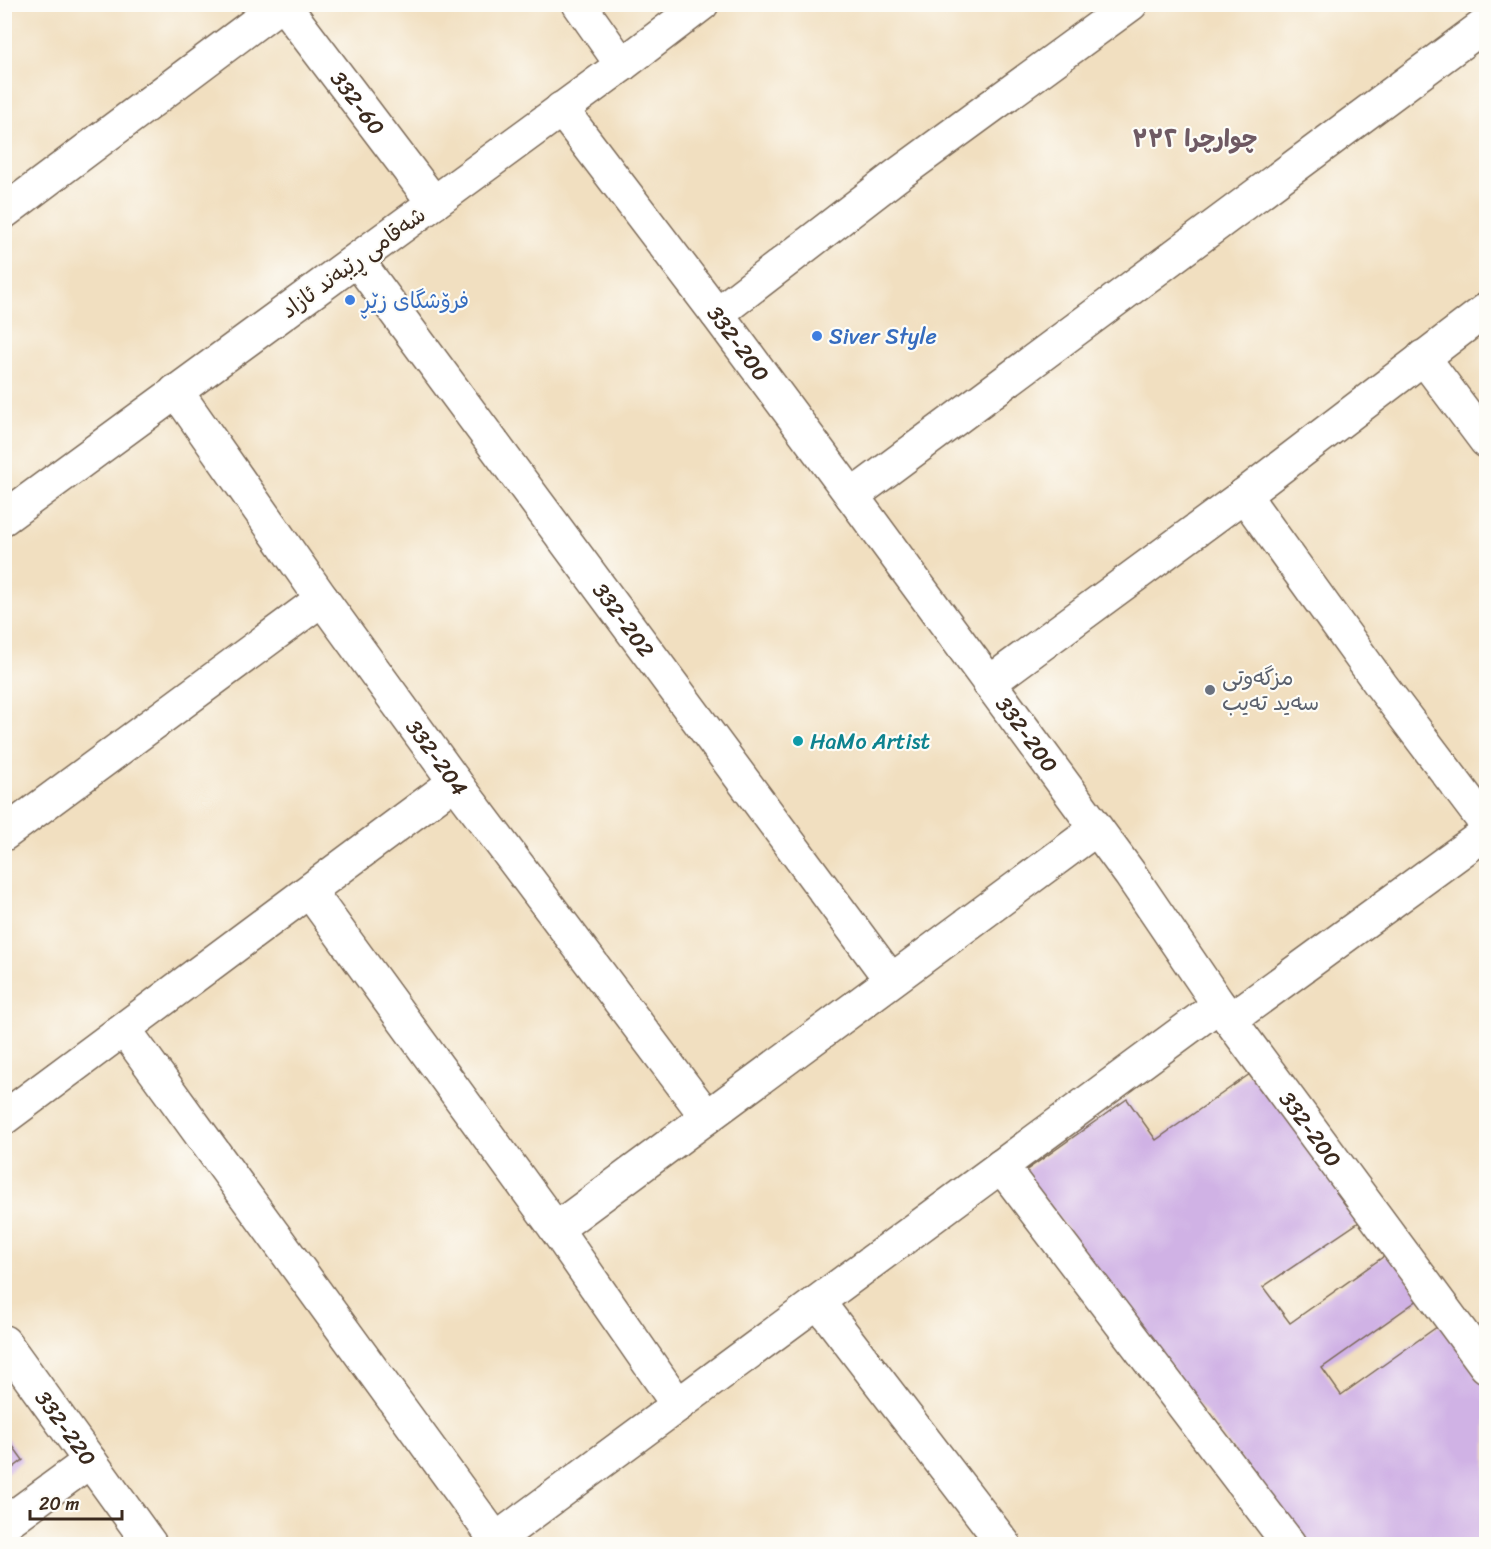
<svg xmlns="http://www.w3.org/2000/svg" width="1491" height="1549" font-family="Sriracha,'Playpen Sans Arabic',sans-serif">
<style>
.building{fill:#d0b2e5}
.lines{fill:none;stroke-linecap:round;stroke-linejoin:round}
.minor-casing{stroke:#7b6957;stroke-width:36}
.minor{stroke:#fff;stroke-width:33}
.shop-dot{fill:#3f7fe0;stroke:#fdfcf7;stroke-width:2}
.worship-dot{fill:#6b7280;stroke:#fdfcf7;stroke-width:2}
.culture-dot{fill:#0f9aa8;stroke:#fdfcf7;stroke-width:2}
.labels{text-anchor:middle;stroke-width:4.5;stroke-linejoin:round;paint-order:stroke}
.street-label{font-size:22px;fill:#3b2a1e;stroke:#fdfcf7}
.shop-label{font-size:22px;fill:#366cbe;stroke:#fdfcf7;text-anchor:start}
.worship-label{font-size:22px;fill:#5b616d;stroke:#fdfcf7;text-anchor:start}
.culture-label{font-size:22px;fill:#0d838f;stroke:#fdfcf7;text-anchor:start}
.neighbourhood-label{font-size:24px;font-weight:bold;fill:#6f5a64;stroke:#fdfcf7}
</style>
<rect width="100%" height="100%" fill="#fdfcf7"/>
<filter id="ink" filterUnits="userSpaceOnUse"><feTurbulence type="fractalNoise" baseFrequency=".0167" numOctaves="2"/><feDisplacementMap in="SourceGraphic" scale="12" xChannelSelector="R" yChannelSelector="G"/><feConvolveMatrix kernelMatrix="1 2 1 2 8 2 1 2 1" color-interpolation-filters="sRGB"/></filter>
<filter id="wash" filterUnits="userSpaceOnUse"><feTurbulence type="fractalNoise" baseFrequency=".008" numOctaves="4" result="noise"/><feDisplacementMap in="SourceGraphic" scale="24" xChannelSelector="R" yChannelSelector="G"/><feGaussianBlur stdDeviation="1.35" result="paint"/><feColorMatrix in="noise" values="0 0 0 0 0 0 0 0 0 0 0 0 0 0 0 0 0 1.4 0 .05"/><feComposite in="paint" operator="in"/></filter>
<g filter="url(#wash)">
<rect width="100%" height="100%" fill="#f1dfc0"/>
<g id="blocks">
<path class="building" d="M1257,1069L1362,1220L1263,1287L1290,1323L1390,1252L1422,1297L1322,1368L1341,1395L1441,1324L1486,1387V1544H1304L1024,1172L1127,1099L1156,1140Z
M4,1434L23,1460L4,1475Z"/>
</g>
</g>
<g filter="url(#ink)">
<use href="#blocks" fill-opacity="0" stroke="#7b6957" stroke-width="1.5"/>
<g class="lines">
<defs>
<g id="minor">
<path id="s1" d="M283,4L434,203"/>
<path d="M579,4L622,65"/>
<path id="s2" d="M561,109L717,314L852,496L1130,874L1219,1005L1486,1366"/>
<path d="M4,212L281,4"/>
<path id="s3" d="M357,260L891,980"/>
<path d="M717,314L896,176L1131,4"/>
<path d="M1423,357L1486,441"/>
<path id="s4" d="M176,391L322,599L455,782L707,1117"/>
<path d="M1244,495L1381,685L1486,824"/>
<path d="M852,496L1486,24"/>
<path d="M4,518L622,65L702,4"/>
<path d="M989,683L1244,495L1486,310"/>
<path d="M4,834L322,599"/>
<path d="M310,892L556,1229L678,1405"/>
<path d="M1230,1020L1486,833"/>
<path d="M124,1029L496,1540"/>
<path d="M4,1118L455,782"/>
<path d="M1001,1166L1289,1544"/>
<path d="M556,1229L1096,829"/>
<path d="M818,1302L1004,1544"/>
<path id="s5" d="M4,1342L150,1544"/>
<path d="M4,1524L90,1461"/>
<path d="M490,1544L1219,1005"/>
</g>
</defs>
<use href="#minor" class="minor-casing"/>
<use href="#minor" class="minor"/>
</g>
</g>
<g class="shop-dot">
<circle cx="350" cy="300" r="6"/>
<circle cx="817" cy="336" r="6"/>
</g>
<circle class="worship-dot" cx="1210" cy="690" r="6"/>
<circle class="culture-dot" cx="798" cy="741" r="6"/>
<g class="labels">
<g class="street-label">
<text dy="8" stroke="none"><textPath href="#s1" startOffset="124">332-60</textPath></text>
<text transform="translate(353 262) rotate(-36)" y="8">شەقامی ڕێبەند ئازاد</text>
<text dy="8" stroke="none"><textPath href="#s2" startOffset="294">332-200</textPath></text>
<text dy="8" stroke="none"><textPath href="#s3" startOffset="448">332-202</textPath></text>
<text dy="8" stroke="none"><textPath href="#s2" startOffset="780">332-200</textPath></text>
<text dy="8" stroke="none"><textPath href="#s4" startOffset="450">332-204</textPath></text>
<text dy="8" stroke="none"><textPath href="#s2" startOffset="1266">332-200</textPath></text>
<text dy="8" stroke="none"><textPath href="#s5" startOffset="106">332-220</textPath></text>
</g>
<g class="shop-label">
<text x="362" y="308">فرۆشگای زێڕ</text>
<text x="829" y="344">Siver Style</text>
</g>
<g class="worship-label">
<text x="1222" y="685">مزگەوتی<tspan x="1222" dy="25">سەید تەیب</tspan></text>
</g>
<g class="culture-label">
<text x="810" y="749">HaMo Artist</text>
</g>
<g class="neighbourhood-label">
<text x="1195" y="147">چوارچرا ٣٣٢</text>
</g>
</g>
<rect width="1491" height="1549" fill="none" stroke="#fdfcf7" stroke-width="24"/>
<path d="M30 1510v9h92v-9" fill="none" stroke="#3b2a1e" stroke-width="3"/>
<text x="39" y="1510" font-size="18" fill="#3b2a1e" stroke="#fdfcf7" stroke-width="4.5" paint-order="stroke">20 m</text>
</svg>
